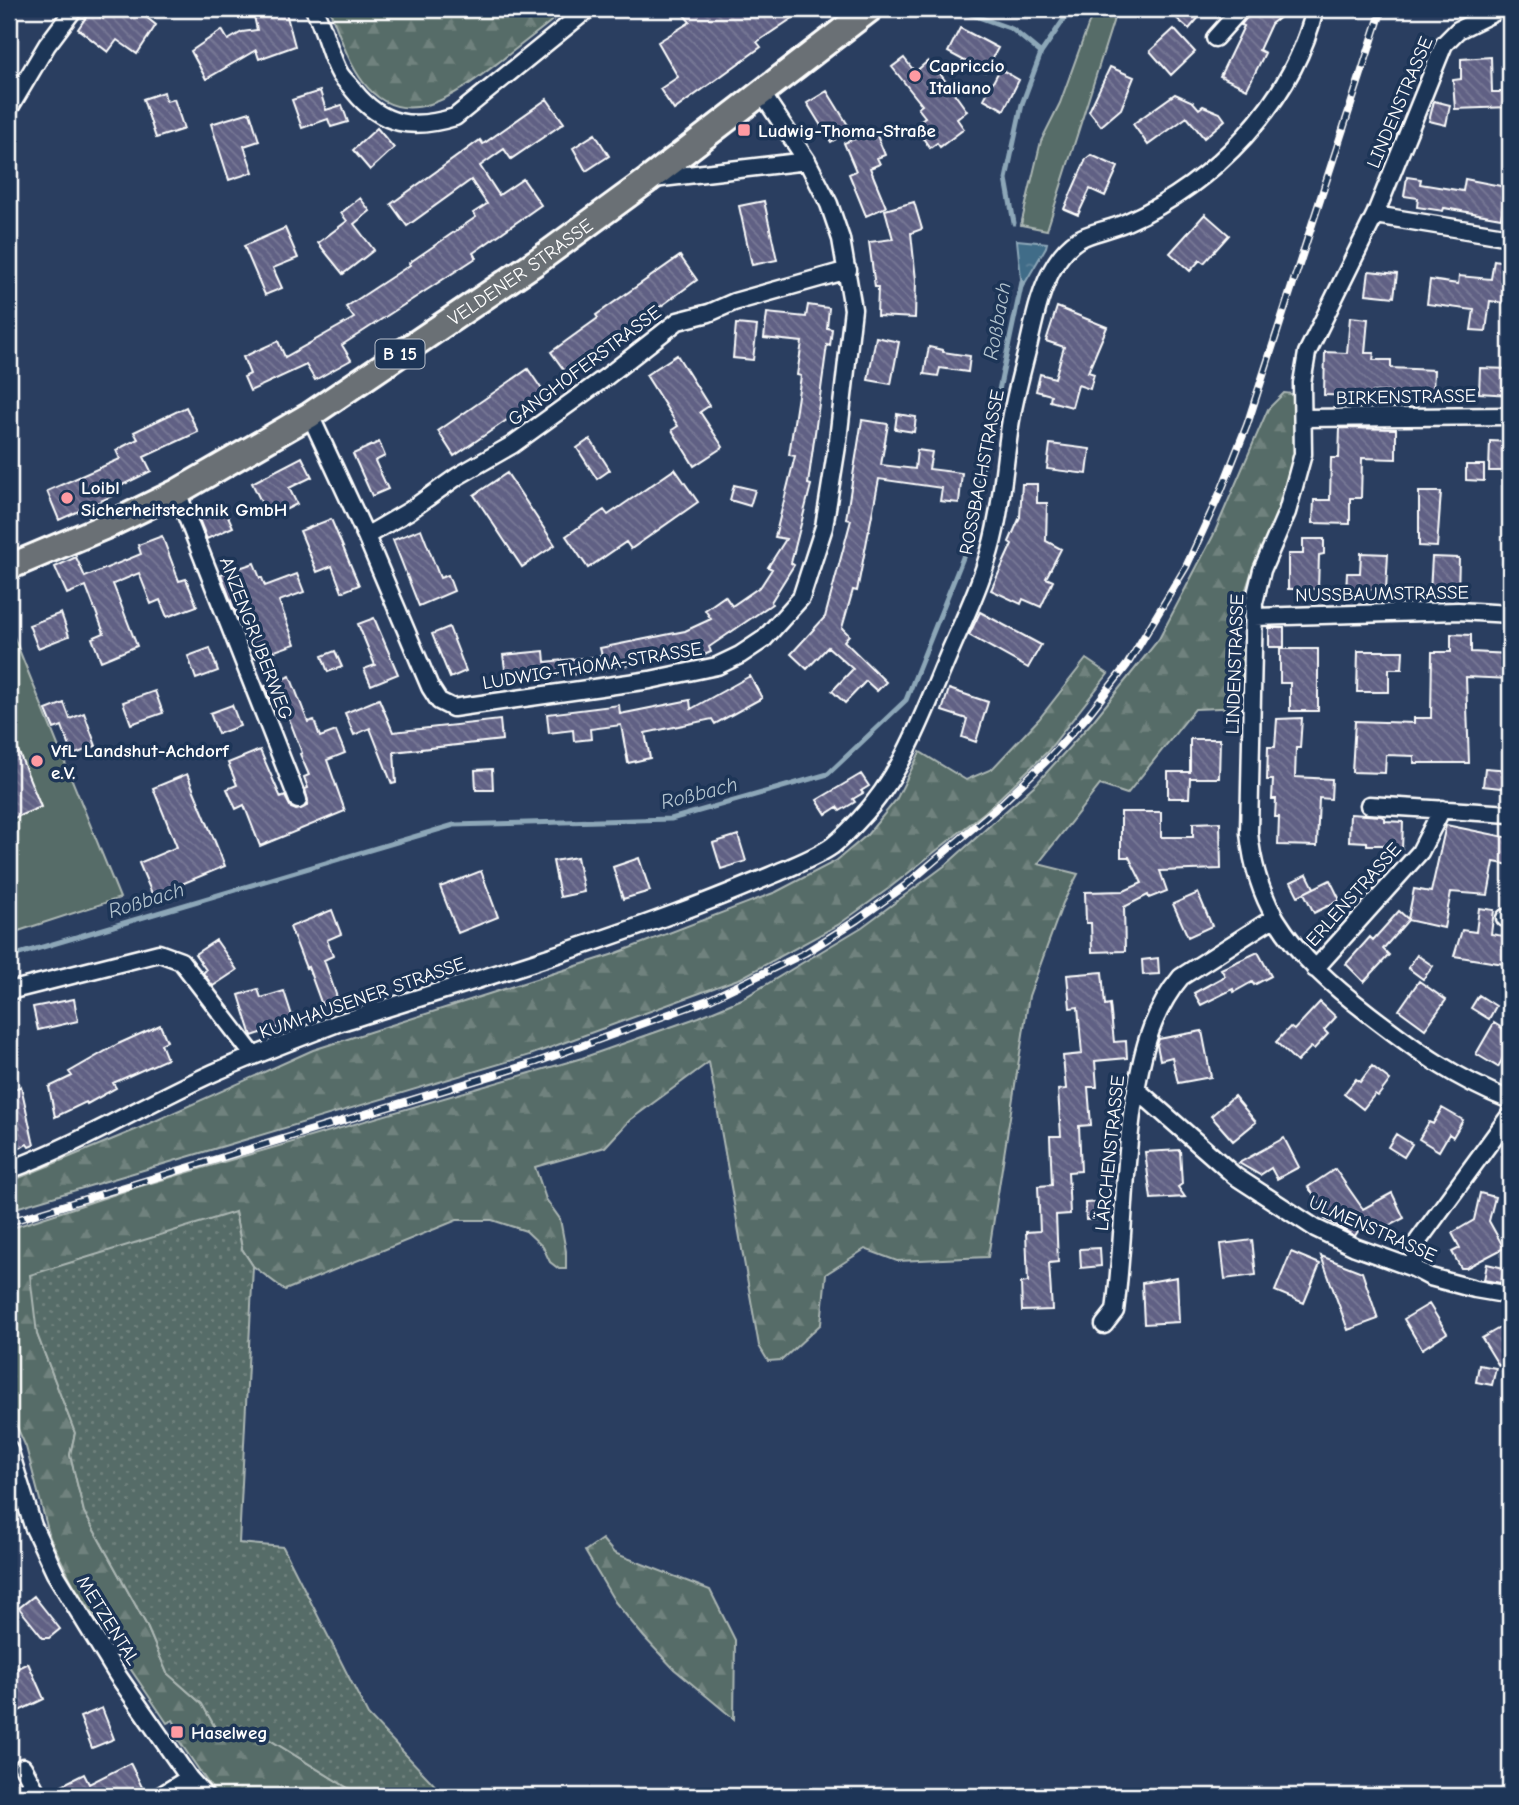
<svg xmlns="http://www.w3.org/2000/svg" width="1519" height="1805" font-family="'Comic Neue',sans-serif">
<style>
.grass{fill:#576c67;stroke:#abb6b3;stroke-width:2}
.forest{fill:url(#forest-firs);stroke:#abb6b3;stroke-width:2}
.garden{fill:url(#garden-dots);stroke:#abb6b3;stroke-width:2}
.water{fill:url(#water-ripples);stroke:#8da7b8;stroke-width:2}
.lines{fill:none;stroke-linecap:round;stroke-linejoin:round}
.stream{stroke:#8da7b8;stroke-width:5}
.building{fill:url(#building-back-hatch);stroke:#fff;stroke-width:2}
.minor-casing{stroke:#fff;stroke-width:21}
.primary-casing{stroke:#fff;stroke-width:30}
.minor{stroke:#1d3557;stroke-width:16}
.primary{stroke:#6a7074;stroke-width:24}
.rail-casing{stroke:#fff;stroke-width:8}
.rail{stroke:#1d3557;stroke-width:5;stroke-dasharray:16;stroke-linecap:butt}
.poi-dot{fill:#ff9aa2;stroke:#1d3557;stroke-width:2.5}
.labels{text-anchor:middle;stroke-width:7;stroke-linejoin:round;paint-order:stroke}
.shield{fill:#1d3557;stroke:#bbc2cd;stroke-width:2}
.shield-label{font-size:18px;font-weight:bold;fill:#fff}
.poi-label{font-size:19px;font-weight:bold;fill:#fff;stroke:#1d3557;text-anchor:start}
.street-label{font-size:19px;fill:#fff;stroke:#1d3557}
.water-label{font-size:21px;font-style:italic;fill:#b3c4cf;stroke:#1d3557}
</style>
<defs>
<pattern id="forest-firs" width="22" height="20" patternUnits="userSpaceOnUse" patternTransform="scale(1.75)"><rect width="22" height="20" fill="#576c67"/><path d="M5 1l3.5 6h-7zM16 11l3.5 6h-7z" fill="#70827e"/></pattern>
<pattern id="garden-dots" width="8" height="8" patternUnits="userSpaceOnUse" patternTransform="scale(1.75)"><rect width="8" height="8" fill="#576c67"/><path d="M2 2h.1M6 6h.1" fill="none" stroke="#70827e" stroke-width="1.8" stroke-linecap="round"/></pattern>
<pattern id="water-ripples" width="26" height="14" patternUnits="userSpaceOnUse" patternTransform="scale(1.75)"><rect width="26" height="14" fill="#416c88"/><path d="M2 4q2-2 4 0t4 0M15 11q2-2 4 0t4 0" fill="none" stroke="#5e829a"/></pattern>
<pattern id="building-back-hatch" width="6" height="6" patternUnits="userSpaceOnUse" patternTransform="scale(1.75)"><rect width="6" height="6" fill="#606184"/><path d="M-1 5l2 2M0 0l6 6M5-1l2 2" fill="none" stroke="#787996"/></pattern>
</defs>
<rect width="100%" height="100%" fill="#2a3e60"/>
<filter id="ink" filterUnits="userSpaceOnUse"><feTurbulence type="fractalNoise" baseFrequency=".0143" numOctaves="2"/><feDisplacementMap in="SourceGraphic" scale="14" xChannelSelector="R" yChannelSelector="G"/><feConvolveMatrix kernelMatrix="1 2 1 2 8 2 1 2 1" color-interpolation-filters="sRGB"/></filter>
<g filter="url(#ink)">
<path class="grass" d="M1094,9H1117L1047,230L1021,225L1041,141L1060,103Z
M9,625L120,898L9,934Z"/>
<path class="forest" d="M329,9H566C546,26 524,42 503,59C463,89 406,138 363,82C347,61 339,32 329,9Z
M1284,393L1292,394L1295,404V453L1288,489L1253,568L1244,595L1228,625L1230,646L1242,647L1243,707L1195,709L1127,794L1100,785L1038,864L1078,874L1063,903L1029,996L988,1257L897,1261L865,1249L826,1274L821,1324L782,1360L768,1361L759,1346L709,1062L630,1120L605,1147L535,1167L546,1199L560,1219L566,1251V1269H559L550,1262L543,1247L526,1231L492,1220H457L285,1290L253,1266L242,1249L235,1212L37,1334L75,1433L70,1455L84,1512L146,1624L167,1673L202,1704L215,1727L262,1735L361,1796H217L175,1735L180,1732L173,1720L167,1723L73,1584L50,1538L26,1447L9,1409V1229L134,1188L582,1058L699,1017L742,999L862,927L947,864L1037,783L1093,721L1159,639L1213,536L1268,409Z
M1086,659L1108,674L1047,752L985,812L888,889L838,925L741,978L530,1055L9,1210V1182L135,1130L313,1050L614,954L776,892L836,861L867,835L896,800L920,752L966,780L992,769L1039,719Z
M602,1539L614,1553L710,1590L735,1640L734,1719L674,1669L644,1637L615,1602L585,1551Z"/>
<path class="garden" d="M235,1212L242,1249L253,1266L239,1543L283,1547L368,1715L445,1796H361L262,1735L215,1727L202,1704L167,1673L146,1624L84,1512L70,1455L75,1433L37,1334L30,1275Z"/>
<path class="water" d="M1017,240L1047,243L1046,247L1022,288Z"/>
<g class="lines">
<path class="stream" d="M956,9L1012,29L1041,53
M1014,223L1006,179L1022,104L1041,53L1071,9
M9,957L454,825L671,819L828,774L906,700L964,555L1022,282"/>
</g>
<path class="building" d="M111,9H136L156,25L137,54L117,40L108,52L78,29L91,10L103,19Z
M279,9H285L295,46L259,59L256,50L206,79L191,51L222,30L228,40L242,32L257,30L254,16Z
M679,9H806L757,42L761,47L674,110L660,89L678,77L658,42L690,22Z
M1166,9H1206L1189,29Z
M1251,9H1290L1271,24L1259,50L1265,53L1247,89L1220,76L1244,26L1241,25L1249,15Z
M960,28L998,48L985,72L948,52Z
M1174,29L1195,52L1171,75L1150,51Z
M1491,57L1492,92H1510V107L1455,109L1453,80L1461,79V59Z
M904,58L915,72L928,61L937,73L938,71L967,111L957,119L964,129L940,147L937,143L930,148L914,125L925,117L918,108L922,105L892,67Z
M1110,67L1134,77L1121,109L1101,126L1089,111Z
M1000,69L1019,80L1004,110L984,99Z
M320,91L326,110L342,105L348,122L331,127L328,119L302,128L292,100Z
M827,91L851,130L831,142L807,103Z
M164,92L166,101L174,99L184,129L156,138L143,99Z
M1175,94L1193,102L1199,109L1203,106L1220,113L1225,120L1204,138L1187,117L1148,145L1133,124Z
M547,99L564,123L511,159L504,149L480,166L499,195L523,179L541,205L473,253L476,258L342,345L351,360L315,380L306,365L250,391L244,377L250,374L243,357L278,341L285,357L354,318L346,307L410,265L409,263L476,217L473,213L487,204L471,180L407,226L391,204L480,140L483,144Z
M1434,101L1450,105L1446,125L1429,121Z
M250,112L259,141L244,146L253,172L229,180L211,124Z
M377,128L394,148L370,170L353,150Z
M875,131L885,155L877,158L880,164L870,168L886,207L866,216L849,174L856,171L844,143Z
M595,134L609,156L586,171L573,148Z
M1091,155L1118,167L1105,196L1090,189L1078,215L1064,209L1086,159Z
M1407,177L1421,179L1420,184L1463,191L1465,179L1506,187L1501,218L1444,208L1443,211L1417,207L1418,198L1404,196Z
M360,198L370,211L354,224L374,250L343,274L318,243L347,221L341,213Z
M764,201L777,260L752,265L739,206Z
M914,202L922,229L911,233L916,280L915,318L877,316L878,287H875L869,242L893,239L885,210Z
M1205,214L1229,235L1204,263L1200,260L1190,271L1170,253Z
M285,228L298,258L273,268L282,288L265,295L244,246Z
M680,256L697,280L567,374L551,352L598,318L596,315Z
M1494,260L1510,263V304L1490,301L1486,331L1471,330L1474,310L1427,304L1430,280L1458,284L1459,276L1491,279Z
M1369,271L1397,274L1394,297L1366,294Z
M808,305L829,308L827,328L832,329L830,346L827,345L808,484L811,485L791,563L794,565L771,602L772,604L709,647L711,652L693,660L689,653L589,673L536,678V673L506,676L503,655L544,651L545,662L602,656L600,648L685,631L711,619L705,610L725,596L732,606L761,586L772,569L768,567L786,539L775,537L795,456L789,455L801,376L797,375L802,342L764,338L767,313L806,317Z
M1057,307L1107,327L1088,372L1094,374L1090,389L1078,385L1072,407L1050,401L1051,395L1036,391L1040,374L1055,378L1064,347L1046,341Z
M1350,317L1368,319L1365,353H1374L1373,360H1391V368L1434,370L1433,393L1373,392L1372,396L1324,395L1325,352L1347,353Z
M736,324L757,326L753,360L733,358Z
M876,337L899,342L891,384L868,380Z
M929,347L943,350V352L970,356L968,372L940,368L938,376L924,374Z
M677,355L709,406L700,412L723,447L694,466L672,430L678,426L646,375Z
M1480,368L1510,369V395L1479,393Z
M528,369L545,394L454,456L438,431Z
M186,407L198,432L144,457L151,471L110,491L112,496L59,520L47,491L120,459L116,450L138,439L134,432Z
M897,414L916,417L914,432L895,429Z
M862,420L888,424L881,465L915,469L917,450L932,452L929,469L962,473L959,503L940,501L942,488L879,479L857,591L853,590L842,628L849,635L844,641L886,682L877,691L866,681L845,703L832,691L853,669L828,647L807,669L791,654L825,617L851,520L846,519Z
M1340,428L1396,429V459L1362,458L1361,498H1350V524L1313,523L1314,500H1330L1331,458H1339Z
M590,439L610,470L597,479L577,448Z
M1490,441L1510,442V471H1489Z
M379,442L385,456L375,461L388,489L372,496L353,454Z
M1050,444L1090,449L1087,474L1047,469Z
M302,457L312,477L289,488L297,504L269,518L252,483Z
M1466,465H1484V481L1466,480Z
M675,469L698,502L631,549L626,542L588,568L566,536L604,510L608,515Z
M507,473L555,545L522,567L474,495Z
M1022,484H1037V503H1047L1046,541L1061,549L1046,578L1053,581L1041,607L1023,599L1021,604L991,590L1012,544L1009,542L1020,517Z
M734,485L755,490L750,506L730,500Z
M1419,492H1441L1437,547L1419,546Z
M222,503L233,527L207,539L197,514Z
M331,519L359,585L342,592L332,566L317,572L300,531Z
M421,529L440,578L448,575L454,591L419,606L393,540Z
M162,536L179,581L186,579L197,606L167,617L160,600L151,604L139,573L113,584L137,646L101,661L92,638L104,633L86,586L67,594L55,567L76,557L85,577L141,554L138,545Z
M1303,539H1324V554L1319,555L1318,589H1288V554H1303Z
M1361,553L1388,554L1386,590L1360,589L1359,592H1346L1347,573H1360Z
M1432,557L1459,558L1458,593L1430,592Z
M254,563L260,578H262L265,586L297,574L304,592L279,601L295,644L255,658L238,611L235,612L221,574Z
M980,612L1041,645L1028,668L969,635Z
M61,613L69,636L38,648L29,625Z
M374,618L398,674L371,685L364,669L375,665L358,624Z
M449,627L466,671L450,678L432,634Z
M1269,628H1284V647H1269Z
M1451,634L1471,635V652L1510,654V679L1466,677L1469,763H1414V756L1386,755L1385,773L1352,772L1355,721L1414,723V718H1431L1432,652H1451Z
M210,648L218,671L196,679L188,656Z
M1280,649H1318V711H1290V683H1280Z
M335,651L342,667L328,672L322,656Z
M1358,651H1403L1402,669H1389V692H1357Z
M290,676L308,722L314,720L320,737L336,731L345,753L327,760L345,811L260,846L244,805L236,809L227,789L237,785L228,763L260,750L281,798L285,796L291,808L296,810L307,806L308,801L305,789L308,788L304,777L309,775L300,754L302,753L285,708L275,712L265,686Z
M750,676L762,698L715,724L712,719L645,733L650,758L628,763L621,725L590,729L591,739L574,741L573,730L549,733L547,714L619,705L620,714L690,700L691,709Z
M949,689L988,702L976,742L962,737L967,719L942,711Z
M155,691L163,713L131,724L123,702Z
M379,699L393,732L500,720L502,740L394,752L396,783L392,784L370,728L354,735L345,713Z
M64,703L70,719L84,713L96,746L73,755L62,726L54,729L46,710Z
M232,705L240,726L218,734L210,713Z
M1302,718L1300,748H1296L1295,777L1332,779L1331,799L1319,798L1317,846L1278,845L1279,817H1275L1276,799H1272L1273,780H1267L1268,747H1275L1277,719Z
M9,728L41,807L9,820Z
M1190,739H1220L1219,778H1190L1189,798H1168V772H1190Z
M1485,768L1510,770V789L1483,786Z
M492,769L493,790H476L475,770Z
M187,774L225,866L153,896L139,863L177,847L153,788Z
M861,774L869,786L861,791L863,793L853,799L855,802L840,811L837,807L826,814L817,800Z
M1121,812H1161V837H1193V823L1220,822L1221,869L1160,871L1167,891L1149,898L1148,895L1124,907L1125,951L1092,952L1091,923H1086L1085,892L1124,891L1142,883L1129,857H1121Z
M1350,814L1381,816L1385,818V821L1403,822L1402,850L1384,849V845H1367V842L1349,841Z
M1446,825L1510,838V865L1494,862L1488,895L1451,892L1444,928L1408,920L1383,949L1389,955L1364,982L1346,964L1370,937L1373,940L1399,911L1408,919L1414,889L1431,892Z
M738,835L746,861L721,869L713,843Z
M577,857L584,892L560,897L553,861Z
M639,858L650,891L623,899L613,867Z
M481,871L498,917L458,933L440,887Z
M1307,874L1314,888L1298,896L1291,882Z
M1330,880L1340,900L1314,913L1304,893Z
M1198,893L1212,926L1188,937L1173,904Z
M1479,908L1494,910L1491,934L1510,937V965L1454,956L1462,930L1476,932Z
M332,910L341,934L327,940L333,956L324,960L338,1000L322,1005L308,967L306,968L290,927Z
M216,940L237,970L213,986L203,973L206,970L195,954Z
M1258,952L1271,976L1254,985L1252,982L1234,992L1233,989L1201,1005L1194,993L1225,976L1221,969Z
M1417,955L1433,966L1423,979L1408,968Z
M1158,958L1159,974L1143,975L1142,960Z
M1102,972L1105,1005L1110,1004L1114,1042L1126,1041L1127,1058L1095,1061L1097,1087H1088L1091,1125L1079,1126L1081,1171L1068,1172L1070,1214L1056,1215L1058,1262L1049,1263L1052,1310L1022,1311L1021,1283L1028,1282L1026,1232L1040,1231L1038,1186L1052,1185L1050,1136H1061L1058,1090L1066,1089L1063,1056L1082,1054L1078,1007L1070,1008L1067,975Z
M1419,981L1446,1000L1425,1029L1399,1010Z
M258,989L261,998L284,991L294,1022L252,1036L239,995Z
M1479,995L1496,1006L1489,1019L1471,1008Z
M74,999L78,1021L38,1030L33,1007Z
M1320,1002L1336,1017L1324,1030L1328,1034L1314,1049L1311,1047L1297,1062L1276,1042L1290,1027L1294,1030Z
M1494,1023L1510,1033V1046L1498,1067L1476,1054Z
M160,1025L167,1041L161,1044L167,1059L113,1083L116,1088L87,1104L86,1102L55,1117L49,1087L72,1076L69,1072L118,1044Z
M1202,1031L1211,1077L1178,1083L1172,1057L1160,1060L1157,1045L1159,1039Z
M1372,1066L1390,1080L1378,1096L1375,1094L1363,1109L1344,1094L1356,1079L1360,1082Z
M21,1086L33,1141L34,1145L29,1147L27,1144L20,1148L12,1131L19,1128L9,1106V1092Z
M1234,1096L1256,1122L1233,1141L1211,1116Z
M1442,1108L1463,1120L1453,1137L1449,1134L1439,1151L1419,1139L1429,1122L1433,1124Z
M1396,1134L1412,1144L1404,1157L1388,1147Z
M1284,1138L1299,1167L1277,1179L1271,1168L1260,1175L1239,1163Z
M1180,1150L1182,1184L1178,1187L1185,1197L1151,1199L1145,1152Z
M1335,1169L1363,1209L1392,1193L1404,1218L1375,1233L1367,1217L1355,1236L1325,1219L1328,1215L1308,1187Z
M1480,1193L1495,1197L1489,1221L1504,1248L1466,1268H1461L1452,1252L1460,1248L1452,1233L1474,1220Z
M1101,1202L1102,1219L1086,1220L1085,1203Z
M1252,1240L1256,1275L1225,1279L1221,1244Z
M1100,1248L1101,1266L1081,1268L1080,1249Z
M1291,1252L1320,1264L1304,1303L1275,1291Z
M1321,1256L1362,1272L1378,1319L1348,1330Z
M1487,1264L1504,1268L1501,1283L1484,1280Z
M1177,1277L1179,1322L1144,1324L1142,1283Z
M1429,1304L1447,1333L1422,1349L1404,1319Z
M1510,1322V1360L1499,1366L1482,1338Z
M1479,1365L1496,1368L1492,1385L1476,1382Z
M34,1596L60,1629L49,1638H43L19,1608Z
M28,1663L44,1699L13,1714L9,1705V1672Z
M102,1708L114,1739L92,1748L80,1717Z
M130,1763L143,1789L130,1796H65L68,1795L62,1785L84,1774L89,1784Z"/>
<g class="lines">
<defs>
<path id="minor" d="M314,9C325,29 329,55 340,74C344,80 350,85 354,91C382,126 413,130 455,117L588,9
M1501,9L1458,30L1444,44L1375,215L1307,353L1302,383L1303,454L1287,512L1262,570L1254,603L1249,833C1252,862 1261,894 1276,919C1300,958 1334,987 1369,1014C1417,1051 1454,1078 1510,1100
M1215,38L1241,9
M9,109L47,45L74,9
M653,179L807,161
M1375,215L1510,237
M310,415L366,536L430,687L439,701L453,708L650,680L717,666L740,655L764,639L801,598L824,527L838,440L853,309L841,239L829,204L807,161L761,92
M1303,418L1510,416
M177,492L298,800
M366,536L409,511L458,476L512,445L606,377L678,321L709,313L734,302L848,270
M1254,617L1458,611L1510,614
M1369,805L1510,814
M1505,918L1510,919
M1315,969L1420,852L1442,809
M9,991L159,953L181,961L254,1056
M1136,1089L1235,1176L1315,1228L1355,1247L1413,1268L1430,1277L1475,1289L1510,1295
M9,1170C80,1144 145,1104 213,1073C254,1055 296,1039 338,1023C451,988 565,954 676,913C713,900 748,885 784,870C800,863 818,856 832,846C842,838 852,828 860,819C904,773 926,707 951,649C963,621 977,593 986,563C1001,520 1003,472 1010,426C1014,399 1022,371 1029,343C1035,316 1041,287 1056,263C1078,229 1095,236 1127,222C1213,184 1293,102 1315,9
M1413,1268L1418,1241L1510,1115
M1104,1325L1115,1311C1124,1243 1123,1175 1133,1107C1141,1059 1149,1015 1181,977L1275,917
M9,1449L33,1526L55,1573L118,1676L189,1778L205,1796
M23,1767L39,1796
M160,1796L189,1778"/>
<g id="primary">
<path id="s1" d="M9,567L111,524L177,492L310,415L536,262L648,180L870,9"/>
</g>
</defs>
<use href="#minor" class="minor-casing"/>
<use href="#primary" class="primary-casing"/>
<use href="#minor" class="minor"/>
<use href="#primary" class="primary"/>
<defs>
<path id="rail" d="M9,1222L537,1062L708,1000L805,953L857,920L906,885L1001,804L1047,760L1088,715L1127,665L1186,567L1221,491L1247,425L1382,9"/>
</defs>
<use href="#rail" class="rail-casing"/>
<use href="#rail" class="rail"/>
</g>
</g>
<g class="poi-dot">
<circle cx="915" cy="76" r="7"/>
<rect x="737" y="123" width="14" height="14" rx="3.5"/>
<circle cx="67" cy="498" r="7"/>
<circle cx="37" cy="761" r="7"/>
<rect x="170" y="1725" width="14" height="14" rx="3.5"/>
</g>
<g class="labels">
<rect class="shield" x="375.5" y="339.5" width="49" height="29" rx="5"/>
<g class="shield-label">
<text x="400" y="360">B 15</text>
</g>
<g class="poi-label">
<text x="929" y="72">Capriccio<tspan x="929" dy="22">Italiano</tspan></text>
<text x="758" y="137">Ludwig-Thoma-Straße</text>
<text x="81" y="494">Loibl<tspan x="81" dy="22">Sicherheitstechnik GmbH</tspan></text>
<text x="51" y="757">VfL Landshut-Achdorf<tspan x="51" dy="22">e.V.</tspan></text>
<text x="191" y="1739">Haselweg</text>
</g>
<g class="street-label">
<text transform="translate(1399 102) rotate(-67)" y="7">LINDENSTRASSE</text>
<text dy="7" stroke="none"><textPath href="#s1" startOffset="592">VELDENER STRASSE</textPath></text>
<text transform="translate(584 365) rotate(-37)" y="7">GANGHOFERSTRASSE</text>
<text transform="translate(1406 396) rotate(-1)" y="7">BIRKENSTRASSE</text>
<text transform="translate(981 472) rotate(-79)" y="7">ROSSBACHSTRASSE</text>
<text transform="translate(1382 593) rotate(-1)" y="7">NUSSBAUMSTRASSE</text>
<text transform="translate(257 638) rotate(69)" y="7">ANZENGRUBERWEG</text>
<text transform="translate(1234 664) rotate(-88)" y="7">LINDENSTRASSE</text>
<text transform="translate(592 665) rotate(-9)" y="7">LUDWIG-THOMA-STRASSE</text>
<text transform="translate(1353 894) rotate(-48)" y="7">ERLENSTRASSE</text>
<text transform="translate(362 997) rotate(-19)" y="7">KUMHAUSENER STRASSE</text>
<text transform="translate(1109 1153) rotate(-84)" y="7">LÄRCHENSTRASSE</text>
<text transform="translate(1373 1228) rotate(24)" y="7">ULMENSTRASSE</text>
<text transform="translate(109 1620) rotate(58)" y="7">METZENTAL</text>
</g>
<g class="water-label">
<text transform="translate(997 321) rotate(-80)" y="7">Roßbach</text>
<text transform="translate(699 793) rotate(-14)" y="7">Roßbach</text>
<text transform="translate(146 900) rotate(-17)" y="7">Roßbach</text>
</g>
</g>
<rect width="1519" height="1805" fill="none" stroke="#1d3557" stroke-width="35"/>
<rect x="18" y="18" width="1484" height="1770" fill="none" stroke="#fff" stroke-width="2.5" filter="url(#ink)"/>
</svg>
